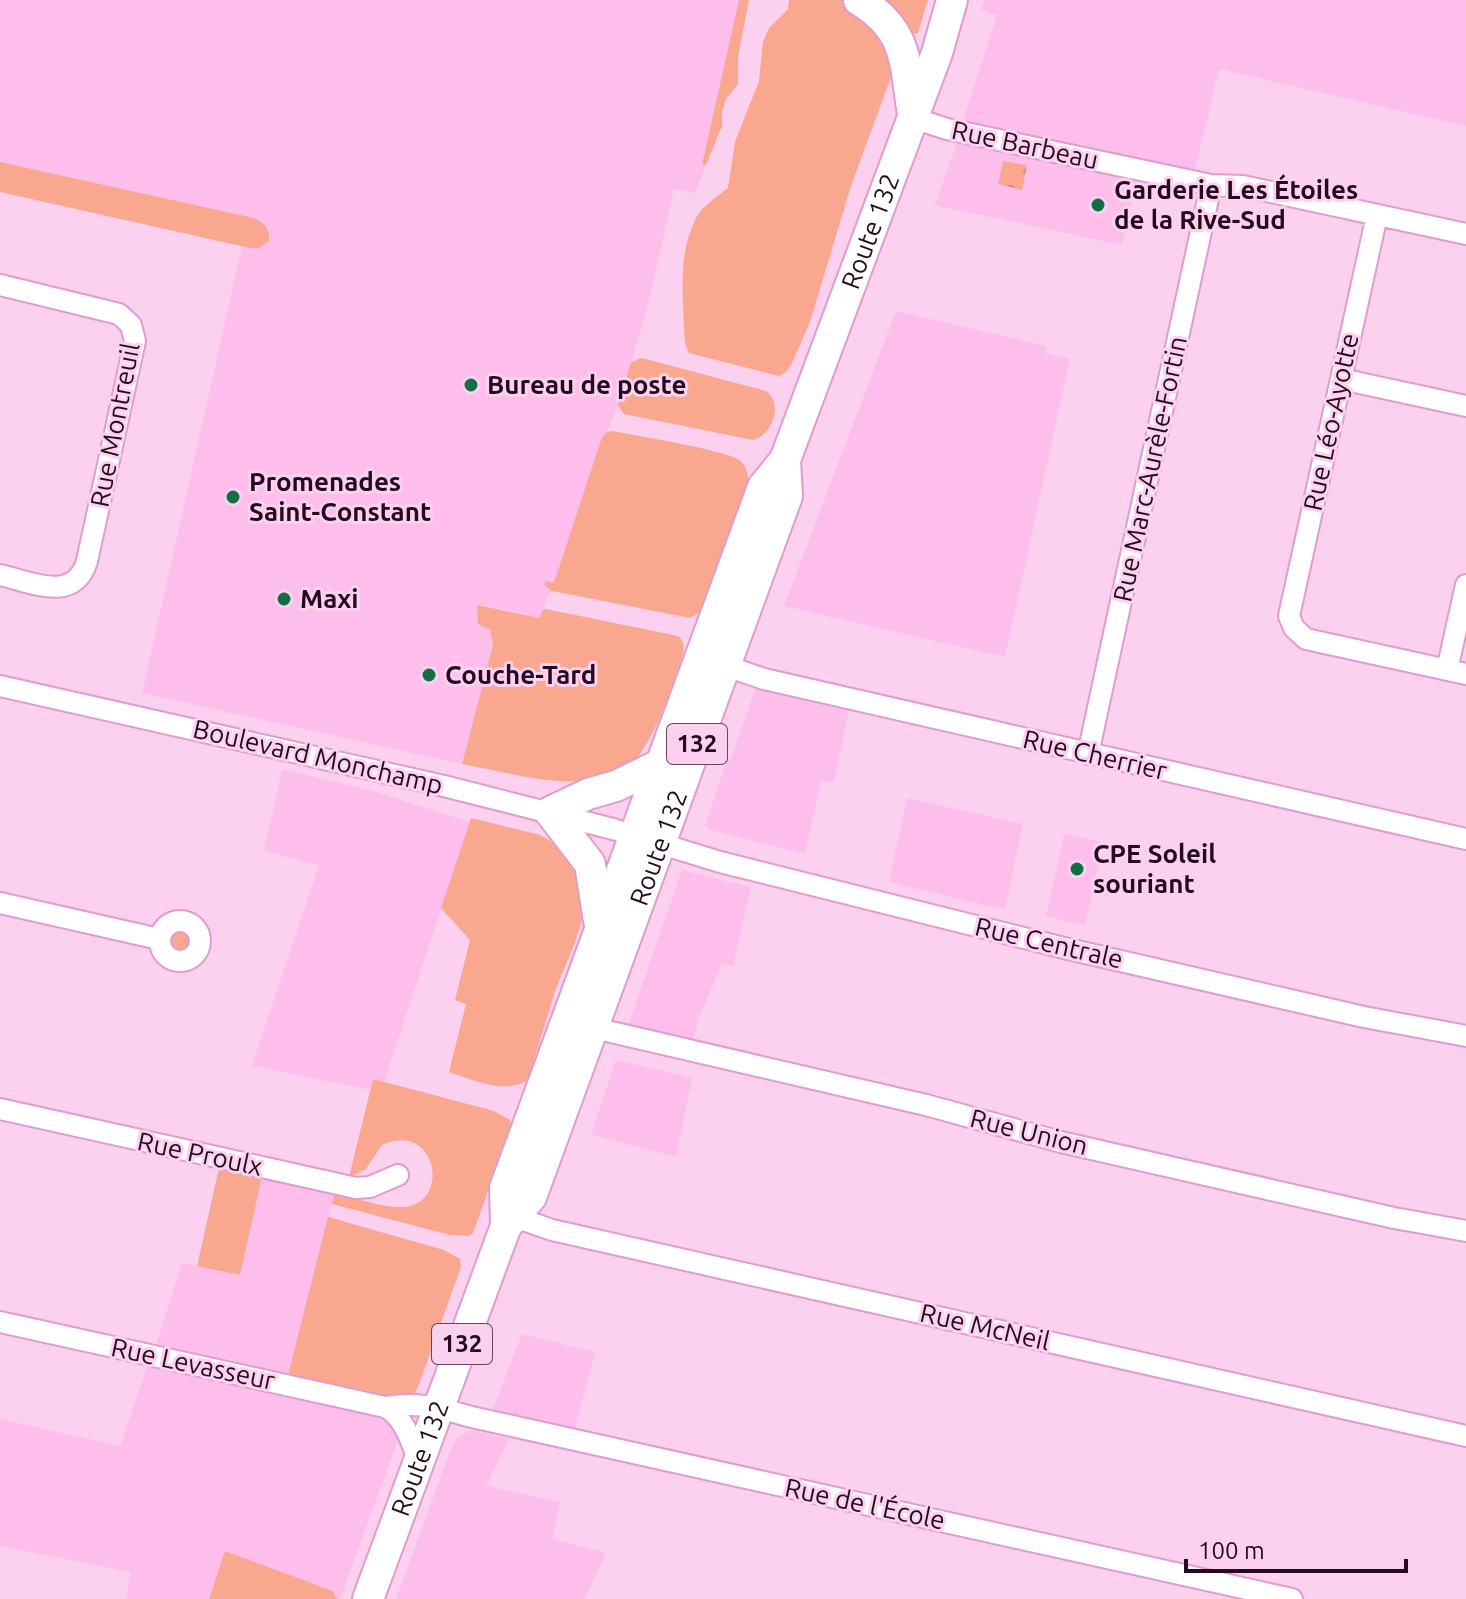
<svg xmlns="http://www.w3.org/2000/svg" width="1466" height="1599" font-family="Ubuntu,sans-serif">
<style>
.built{fill:#fdbeec}
.green{fill:#f9a78f}
.park{fill:url(#park-crowns)}
.lines{fill:none;stroke-linecap:round;stroke-linejoin:round}
.minor-casing{stroke:#e29bcf;stroke-width:24}
.highway-casing{stroke:#e29bcf;stroke-width:34}
.minor{stroke:#fff;stroke-width:20}
.highway{stroke:#fff;stroke-width:30}
.poi-dot{fill:#126f43;stroke:#fcd0ef;stroke-width:3}
.labels{text-anchor:middle;stroke-width:6;stroke-linejoin:round;paint-order:stroke}
.shield{fill:#fcd0ef;stroke:#66465d;stroke-width:2}
.shield-label{font-size:24px;font-weight:bold;fill:#250b1f}
.street-label{font-size:26px;fill:#250b1f;stroke:#fcd0ef}
.poi-label{font-size:26px;font-weight:bold;fill:#250b1f;stroke:#fcd0ef;text-anchor:start}
</style>
<defs>
<pattern id="park-crowns" width="20" height="18" patternUnits="userSpaceOnUse" patternTransform="scale(2)"><rect width="20" height="18" fill="#f9a78f"/><path d="M2 6a3 3 0 1 1 6 0M12 15a3 3 0 1 1 6 0" fill="none" stroke="#d58e7b"/></pattern>
</defs>
<rect width="100%" height="100%" fill="#fcd0ef"/>
<path class="built" d="M0,0H739L702,163L706,165L695,193L674,189L648,306L618,405L607,432L602,437L552,591L546,599L540,618L479,604L486,626L493,635V645L462,764L142,693L242,246L250,248L254,218L0,162Z
M985,0H1466V126L1219,69L1195,170L963,121L997,15L981,10Z
M957,142L1137,179L1122,245L935,205Z
M896,311L1046,346L1045,353L1070,359L1005,657L784,606Z
M756,687L849,709L834,783L821,781L805,854L711,830L705,826L727,759H731Z
M282,769L376,792L470,822L384,1082L373,1079L370,1090L252,1065L319,865L264,851Z
M907,798L1023,824L1005,910L889,882Z
M1064,834L1103,842L1085,926L1046,916Z
M682,870L751,887L733,966L722,964L698,1019L692,1045L627,1029Z
M616,1060L692,1078L676,1157L591,1134Z
M262,1177L335,1193L288,1375L156,1345L182,1263L239,1275Z
M522,1334L595,1352L574,1432L491,1414Z
M148,1364L391,1418L399,1437L340,1599H337L333,1591L225,1552L209,1599H126L131,1572L0,1546V1419L120,1446Z
M470,1430L509,1439L486,1486L560,1502L553,1539L606,1553L585,1599H396L452,1446L457,1438Z"/>
<path class="green" d="M739,0H749L738,57V84L726,99L722,111V126L706,165L702,164Z
M789,0H844L873,16L895,66L851,186L810,322L792,363L786,372L779,376L689,353C684,344 685,338 684,329C683,291 678,254 696,218C703,205 717,197 728,188L735,142L759,81L763,42L769,28L788,9Z
M872,0H928L918,33L905,35Z
M0,162L254,218C265,223 270,229 269,241L259,248H250L0,192Z
M642,358L766,391C784,404 772,435 753,440L624,414L618,405L631,362Z
M614,431C636,436 726,450 739,460C749,468 749,478 747,489L702,611L690,618L552,591L545,586V581L554,583L602,437L607,432Z
M477,605L540,618L543,609H546L678,636C684,641 684,647 683,655C671,686 661,723 642,751C608,804 513,773 462,764L493,645L490,630L478,624Z
M471,818L540,835L568,852L579,863L584,911L576,940L555,991L528,1080C503,1095 474,1080 449,1072L466,1004L455,1000L470,940L441,908Z
M169 942a11 11 0 1 1 22 0a11 11 0 1 1-22 0Z
M373,1079L494,1111L510,1120L511,1126L508,1136L473,1233L469,1236L450,1235L332,1204L335,1193C356,1198 382,1208 403,1207C452,1204 437,1120 382,1145L365,1170L349,1177Z
M219,1168L262,1177L240,1275L197,1266Z
M328,1217L444,1250L460,1259L461,1267L418,1387L414,1394L398,1400L288,1375Z
M225,1551L333,1591L337,1599H209Z"/>
<path class="park" d="M1003,161L1027,165L1022,190L998,184Z"/>
<g class="lines">
<defs>
<path id="minor" d="M913,118L947,129L1211,185L1243,186L1466,234
M1377,215L1289,616L1294,628L1306,639L1466,674
M0,285L119,314L131,325L135,341L87,561C74,604 31,582 0,575
M1341,379L1466,406
M726,666L764,679L1466,839
M1447,670L1466,585
M0,686L444,786L613,829L720,862L1064,948L1364,1017L1466,1036
M1088,754L1211,185
M0,903L159,939
M160 941a20 20 0 1 1 40 0a20 20 0 1 1-40 0Z
M594,1028L926,1105L1061,1142L1394,1218L1466,1231
M0,1109L356,1188L370,1187L398,1175
M506,1214L552,1230L1466,1436
M0,1322L385,1407C405,1417 411,1442 419,1462
M385,1407C422,1401 441,1409 476,1418L1292,1599"/>
<g id="highway">
<path d="M859,0C909,31 904,61 913,114"/>
<path d="M599,921L590,864L550,812L588,794L616,786L659,765"/>
<path id="s1" d="M506,1226L505,1188L763,487L785,460L937,53L952,0"/>
<path id="s2" d="M368,1599L506,1226L531,1197L787,496L785,460"/>
</g>
</defs>
<use href="#minor" class="minor-casing"/>
<use href="#highway" class="highway-casing"/>
<use href="#minor" class="minor"/>
<use href="#highway" class="highway"/>
</g>
<g class="poi-dot">
<circle cx="1098" cy="205" r="8"/>
<circle cx="471" cy="385" r="8"/>
<circle cx="233" cy="497" r="8"/>
<circle cx="284" cy="599" r="8"/>
<circle cx="429" cy="675" r="8"/>
<circle cx="1077" cy="869" r="8"/>
</g>
<g class="labels">
<g class="shield">
<rect x="667" y="724" width="60" height="40" rx="6"/>
<rect x="432" y="1324" width="60" height="40" rx="6"/>
</g>
<g class="shield-label">
<text x="697" y="752">132</text>
<text x="462" y="1352">132</text>
</g>
<g class="street-label">
<text transform="translate(1025 145) rotate(12)" y="9">Rue Barbeau</text>
<text dy="9" stroke="none"><textPath href="#s1" startOffset="1064">Route 132</textPath></text>
<text transform="translate(1331 422) rotate(-78)" y="9">Rue Léo-Ayotte</text>
<text transform="translate(115 425) rotate(-79)" y="9">Rue Montreuil</text>
<text transform="translate(1150 469) rotate(-78)" y="9">Rue Marc-Aurèle-Fortin</text>
<text transform="translate(1095 755) rotate(13)" y="9">Rue Cherrier</text>
<text transform="translate(318 757) rotate(13)" y="9">Boulevard Monchamp</text>
<text dy="9" stroke="none"><textPath href="#s2" startOffset="808">Route 132</textPath></text>
<text transform="translate(1049 943) rotate(13)" y="9">Rue Centrale</text>
<text transform="translate(1029 1132) rotate(14)" y="9">Rue Union</text>
<text transform="translate(200 1154) rotate(12)" y="9">Rue Proulx</text>
<text transform="translate(985 1327) rotate(13)" y="9">Rue McNeil</text>
<text transform="translate(193 1364) rotate(12)" y="9">Rue Levasseur</text>
<text dy="9" stroke="none"><textPath href="#s2" startOffset="150">Route 132</textPath></text>
<text transform="translate(865 1504) rotate(12)" y="9">Rue de l'École</text>
</g>
<g class="poi-label">
<text x="1114" y="199">Garderie Les Étoiles<tspan x="1114" dy="30">de la Rive-Sud</tspan></text>
<text x="487" y="394">Bureau de poste</text>
<text x="249" y="491">Promenades<tspan x="249" dy="30">Saint-Constant</tspan></text>
<text x="300" y="608">Maxi</text>
<text x="445" y="684">Couche-Tard</text>
<text x="1093" y="863">CPE Soleil<tspan x="1093" dy="30">souriant</tspan></text>
</g>
</g>
<path d="M1186 1559v12h220v-12" fill="none" stroke="#250b1f" stroke-width="4"/>
<text x="1198" y="1559" font-size="24" fill="#250b1f" stroke="#fcd0ef" stroke-width="6" paint-order="stroke">100 m</text>
</svg>
